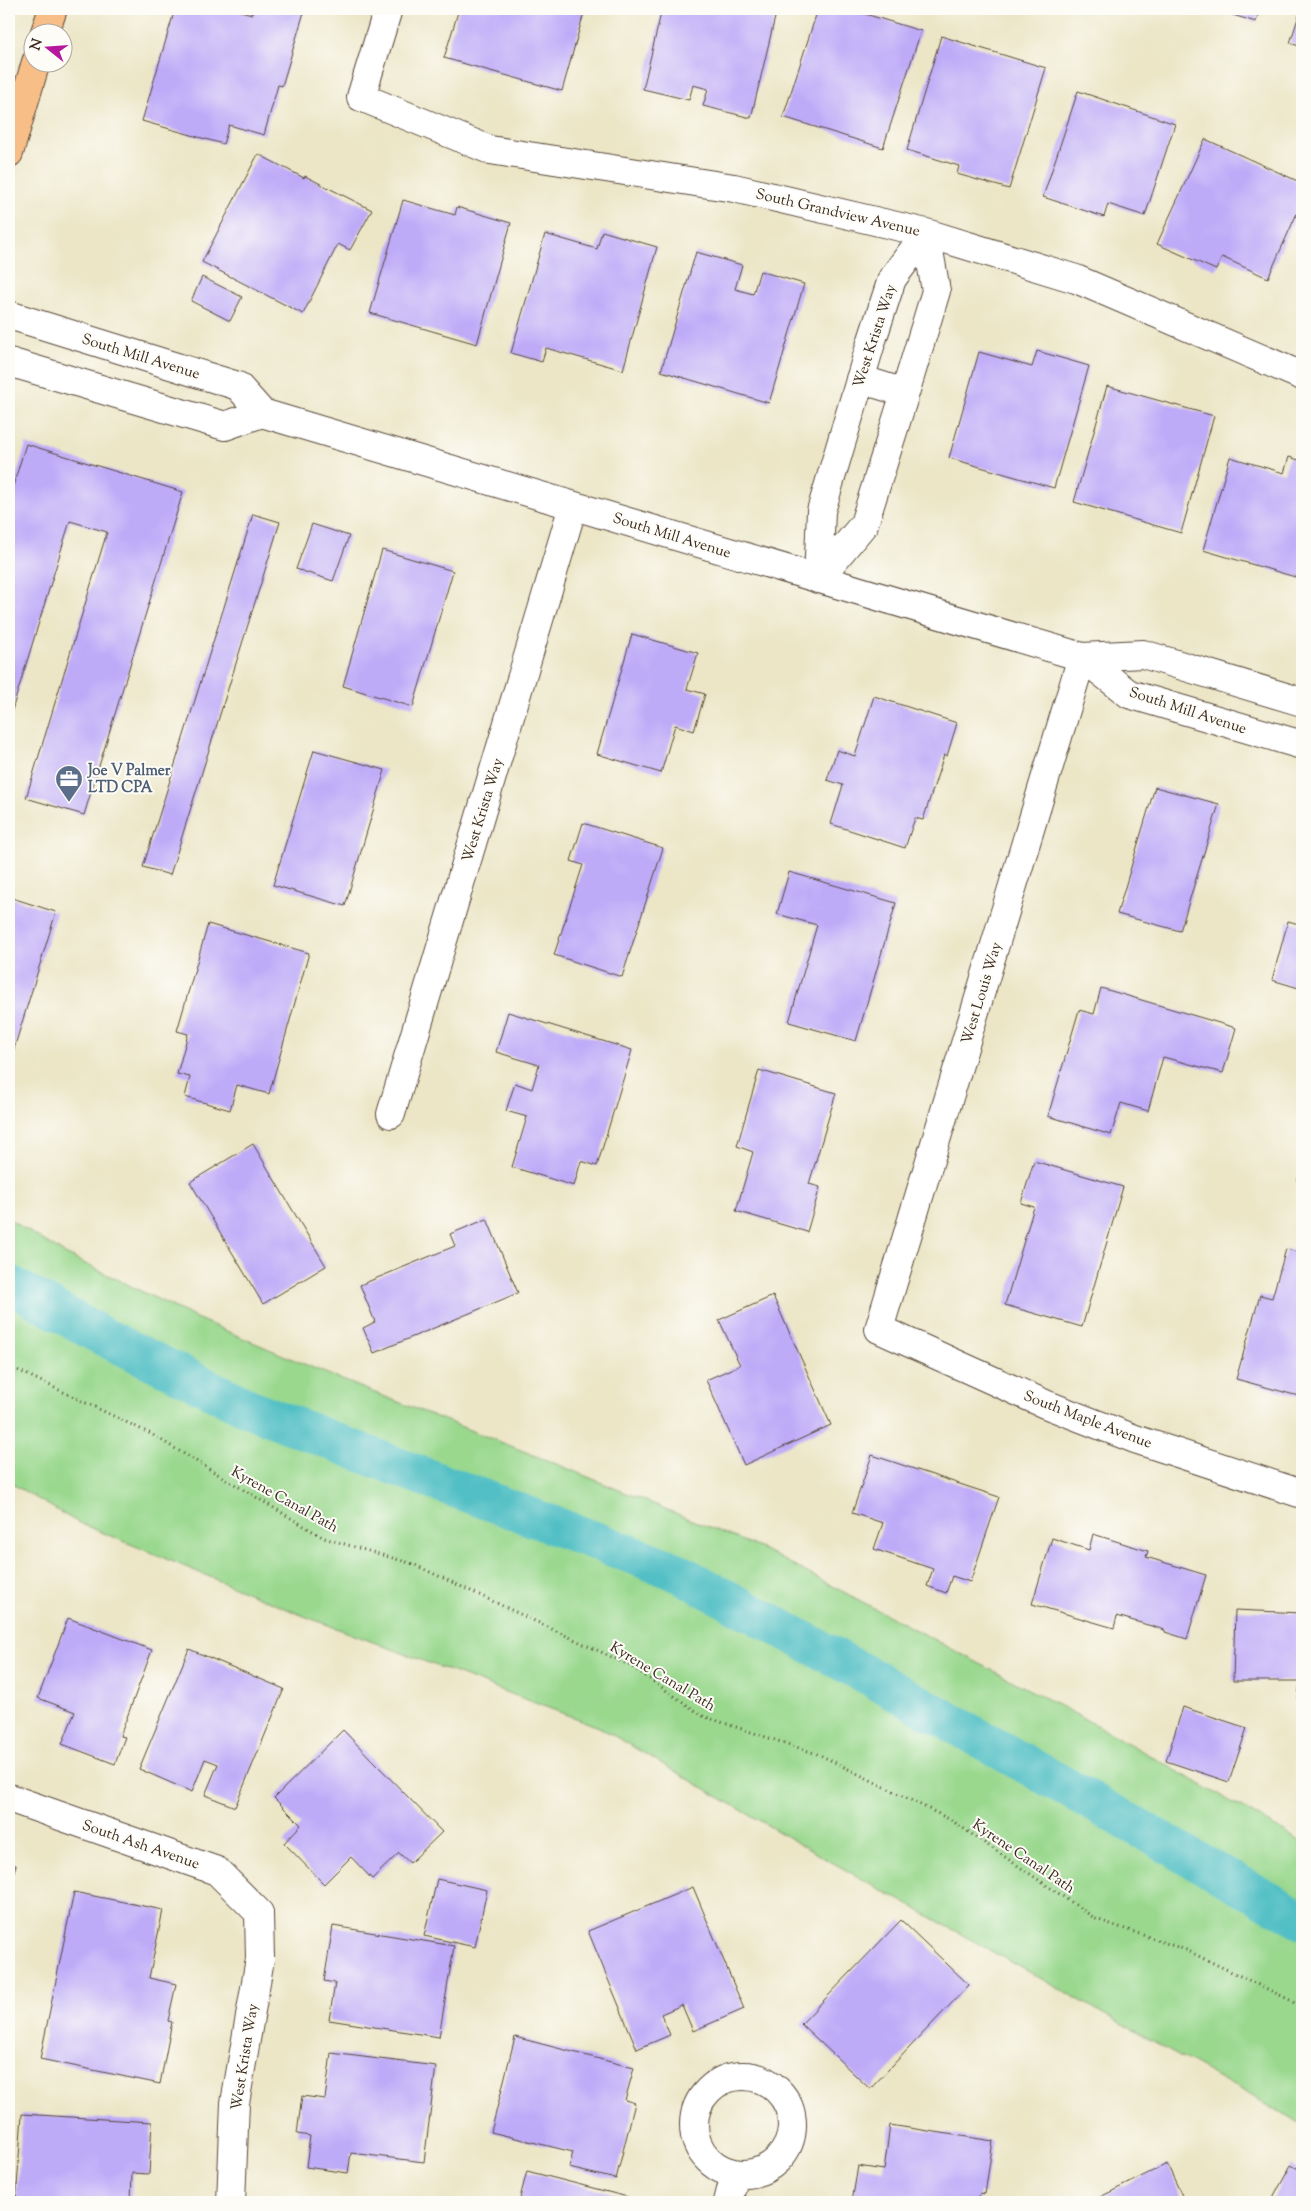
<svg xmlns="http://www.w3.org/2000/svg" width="1311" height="2211" font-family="'Sorts Mill Goudy',serif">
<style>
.green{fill:#9ad88e;stroke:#6a8156}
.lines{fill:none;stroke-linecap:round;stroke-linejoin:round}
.canal{stroke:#51bfc5;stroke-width:39}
.building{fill:#beabf8}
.minor-casing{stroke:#564637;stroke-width:30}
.major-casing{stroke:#564637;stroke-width:30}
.path{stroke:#564637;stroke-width:3;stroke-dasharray:1 4;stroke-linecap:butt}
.minor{stroke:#fff;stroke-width:28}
.major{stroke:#f7be88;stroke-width:28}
.labels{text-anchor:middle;stroke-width:4;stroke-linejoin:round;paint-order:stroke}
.street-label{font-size:15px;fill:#3b2a1e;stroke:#fdfcf7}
.service-label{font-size:15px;font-weight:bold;fill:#4e5e75;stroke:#fdfcf7;text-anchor:start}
</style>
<rect width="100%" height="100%" fill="#fdfcf7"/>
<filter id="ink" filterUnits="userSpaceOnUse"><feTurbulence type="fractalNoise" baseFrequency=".02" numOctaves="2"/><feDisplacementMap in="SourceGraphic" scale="10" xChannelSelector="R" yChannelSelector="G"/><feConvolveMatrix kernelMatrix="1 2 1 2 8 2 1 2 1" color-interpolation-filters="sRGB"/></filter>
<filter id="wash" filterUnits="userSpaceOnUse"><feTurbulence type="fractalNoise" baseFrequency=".0096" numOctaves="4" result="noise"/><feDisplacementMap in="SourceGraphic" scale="20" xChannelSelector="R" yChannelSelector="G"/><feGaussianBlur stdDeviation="1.12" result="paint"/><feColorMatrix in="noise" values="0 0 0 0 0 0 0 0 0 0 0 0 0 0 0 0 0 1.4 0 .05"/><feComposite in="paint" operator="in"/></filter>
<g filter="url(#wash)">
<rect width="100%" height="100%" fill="#ece6c7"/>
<path class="green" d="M9,1219L67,1255L196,1318L337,1378L559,1465L762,1549L1096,1725L1302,1842V2124L810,1850L599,1727L304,1616L77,1522L9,1482Z"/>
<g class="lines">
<path class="canal" d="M9,1284L100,1335L251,1409L398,1467L673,1570L869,1676L1302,1920"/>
</g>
<g id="blocks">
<path class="building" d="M175,9H233L252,14L254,9H291L304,12L282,86L278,85L264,135L229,125L223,144L142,121Z
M459,9H585L562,91L444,58Z
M662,9H777L751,118L703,106L708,89L693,85L689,100L643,89Z
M818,9H849L921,31L883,148L783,117Z
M1213,9H1260L1256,22Z
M1301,9H1302V47L1290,43Z
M941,36L1046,68L1009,189L957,174L959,166L907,150Z
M1078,91L1175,124L1145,216L1108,204L1104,217L1043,197Z
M1205,139L1302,183V202L1268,278L1222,257L1216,270L1157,244Z
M258,154L304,178L305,176L372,210L350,250L338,244L303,314L202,262Z
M403,200L455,215L457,207L511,223L477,344L370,313Z
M602,231L657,247L623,370L546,348L542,362L511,353L545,234L597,249Z
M696,252L742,265L735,289L753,294L760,271L804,284L769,403L661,371Z
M202,277L242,297L230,321L191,301Z
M1037,351L1089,366L1054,488L949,458L979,352L1032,367Z
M1107,386L1214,416L1181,533L1074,502Z
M26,444L183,492L84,815L26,798L107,532L70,521L9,720V499Z
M1230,457L1284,473L1289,457L1302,461V579L1203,550Z
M253,514L280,522L170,875L143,867Z
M312,524L349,536L333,581L296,569Z
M382,550L453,571L413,707L343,686Z
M632,634L698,653L687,689L705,694L694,731L675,725L661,773L597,754Z
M874,696L957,723L947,756L944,755L923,820L915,818L905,848L831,824L843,785L827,780L837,750L855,756Z
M314,750L385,770L345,906L273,885Z
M1155,787L1219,804L1180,931L1117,914Z
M583,823L663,848L622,977L554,955L583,865L571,861Z
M789,872L896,903L856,1041L789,1022L817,925L777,914Z
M9,897L56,912L9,1065Z
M1288,921L1302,925V989L1272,980Z
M208,924L309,953L269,1094L237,1085L230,1110L185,1097L190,1077L177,1074L188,1034L177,1031Z
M1101,988L1236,1028L1223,1073L1163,1057L1148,1111L1121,1103L1111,1135L1048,1116L1079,1010L1094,1014Z
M508,1012L632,1050L597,1166L581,1161L574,1186L512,1167L527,1117L506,1111L515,1083L532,1089L539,1065L496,1052Z
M759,1070L836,1093L809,1184L820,1187L807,1232L736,1211L753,1152L737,1146Z
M253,1144L326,1266L263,1304L190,1182Z
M1034,1161L1123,1187L1082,1327L1005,1305L1034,1207L1021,1203Z
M1302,1165V1183L1297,1182Z
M487,1219L518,1293L374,1353L363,1328L375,1322L360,1285L455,1246L450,1234Z
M1286,1249L1302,1253V1397L1236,1379L1260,1295L1272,1298Z
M773,1296L831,1425L744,1465L706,1380L740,1365L719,1320Z
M872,1455L999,1497L970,1582L952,1576L946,1593L927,1586L933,1569L874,1549L883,1523L852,1513Z
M1093,1534L1148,1551L1146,1557L1206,1575L1187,1639L1165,1632V1630L1117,1616L1114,1628L1032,1604L1052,1538L1089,1550Z
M1235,1610L1302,1613V1700L1298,1699L1300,1681H1233Z
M68,1618L152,1650L120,1736L125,1737L115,1764L62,1744L75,1712L38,1698Z
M189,1649L284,1689L235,1807L205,1795L218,1764L205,1759L192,1792L139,1769Z
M1183,1707L1247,1728L1229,1782L1166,1761Z
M343,1730L442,1832L410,1863L399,1853L372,1879L351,1857L324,1884L284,1843L301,1825L274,1798Z
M9,1863L16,1865L9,1887Z
M437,1879L487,1890L475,1947L424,1936Z
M693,1887L744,2009L693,2031L682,2005L661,2014L670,2035L637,2049L588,1931Z
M74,1892L163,1910L149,1978L176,1984L168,2021L172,2022L160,2084L40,2059Z
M901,1920L969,1985L870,2089L801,2024Z
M333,1926L454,1946L439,2037L329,2020L335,1983L324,1981Z
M515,2037L634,2068L625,2100L635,2103L616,2179L569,2168L573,2152L491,2132Z
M331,2053L436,2066L424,2162L351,2153L348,2173L306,2167L310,2136L297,2134L302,2096L325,2099Z
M22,2114L152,2122L149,2174L132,2173L131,2202H16Z
M890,2125L993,2141L985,2194L980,2193L978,2202H852L858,2166L884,2170Z
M1167,2164L1185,2202H1090Z
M1291,2165L1302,2171V2202H1271Z
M527,2171L647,2202H519Z"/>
</g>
</g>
<g filter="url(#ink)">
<use href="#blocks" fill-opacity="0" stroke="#564637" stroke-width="1"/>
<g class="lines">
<defs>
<path id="minor" d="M388,9L361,97L490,150L734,188L926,233L1076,279L1302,376
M9,315L238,386L262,413L1082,657L1143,654L1302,702
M9,362L225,426L262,413
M860,379L905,393
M818,579L864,524L905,393L936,291L926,233
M818,579L821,511L871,343L892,279L926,233
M1082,657L879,1329L1045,1404L1135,1439L1302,1494
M1082,657L1129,694L1302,745
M391,1114L573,506
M9,1798L217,1871L259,1913L260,1959L235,2103L231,2202
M694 2125a49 49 0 1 1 98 0a49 49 0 1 1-98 0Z
M728,2202L735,2174"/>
<path id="major" d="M45,32L53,9
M9,153L36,62"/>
</defs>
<use href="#minor" class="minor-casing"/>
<use href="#major" class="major-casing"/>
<path class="path" d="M9,1366L151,1434L324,1538L413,1564L631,1666L703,1716L820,1755L951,1820L1096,1919L1186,1950L1292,2001L1302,2010"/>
<use href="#minor" class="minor"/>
<use href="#major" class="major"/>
</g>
</g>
<defs>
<symbol id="office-pin" viewBox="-11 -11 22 30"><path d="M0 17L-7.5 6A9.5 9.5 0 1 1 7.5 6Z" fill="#5c6f8a" stroke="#fdfcf7"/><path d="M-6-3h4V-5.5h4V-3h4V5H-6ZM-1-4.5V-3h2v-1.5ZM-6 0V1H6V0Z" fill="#fff"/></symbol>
</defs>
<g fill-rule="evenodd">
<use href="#office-pin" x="53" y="763" width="32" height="43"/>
</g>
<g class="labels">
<g class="street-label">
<text transform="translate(838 212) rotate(13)" y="5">South Grandview Avenue</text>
<text transform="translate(874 336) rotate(-72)" y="5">West Krista Way</text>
<text transform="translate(141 356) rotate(17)" y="5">South Mill Avenue</text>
<text transform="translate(672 535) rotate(17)" y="5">South Mill Avenue</text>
<text transform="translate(1188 710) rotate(18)" y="5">South Mill Avenue</text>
<text transform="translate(482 810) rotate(-73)" y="5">West Krista Way</text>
<text transform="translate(981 993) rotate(-73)" y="5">West Louis Way</text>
<text transform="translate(1088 1419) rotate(21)" y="5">South Maple Avenue</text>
<text transform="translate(285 1499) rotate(29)" y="5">Kyrene Canal Path</text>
<text transform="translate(663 1676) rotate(31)" y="5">Kyrene Canal Path</text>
<text transform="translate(141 1844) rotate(19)" y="5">South Ash Avenue</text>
<text transform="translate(1024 1856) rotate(34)" y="5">Kyrene Canal Path</text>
<text transform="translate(244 2057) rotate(-81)" y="5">West Krista Way</text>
</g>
<g class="service-label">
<text x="88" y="775">Joe V Palmer<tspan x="88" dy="17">LTD CPA</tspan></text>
</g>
</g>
<rect width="1311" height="2211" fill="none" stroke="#fdfcf7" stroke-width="30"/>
<g transform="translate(48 48) rotate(287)"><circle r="24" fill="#fdfcf7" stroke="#afa8a0"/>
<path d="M0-4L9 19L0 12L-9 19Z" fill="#b5179e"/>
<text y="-8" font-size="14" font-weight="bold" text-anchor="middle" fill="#3b2a1e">N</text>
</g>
</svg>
